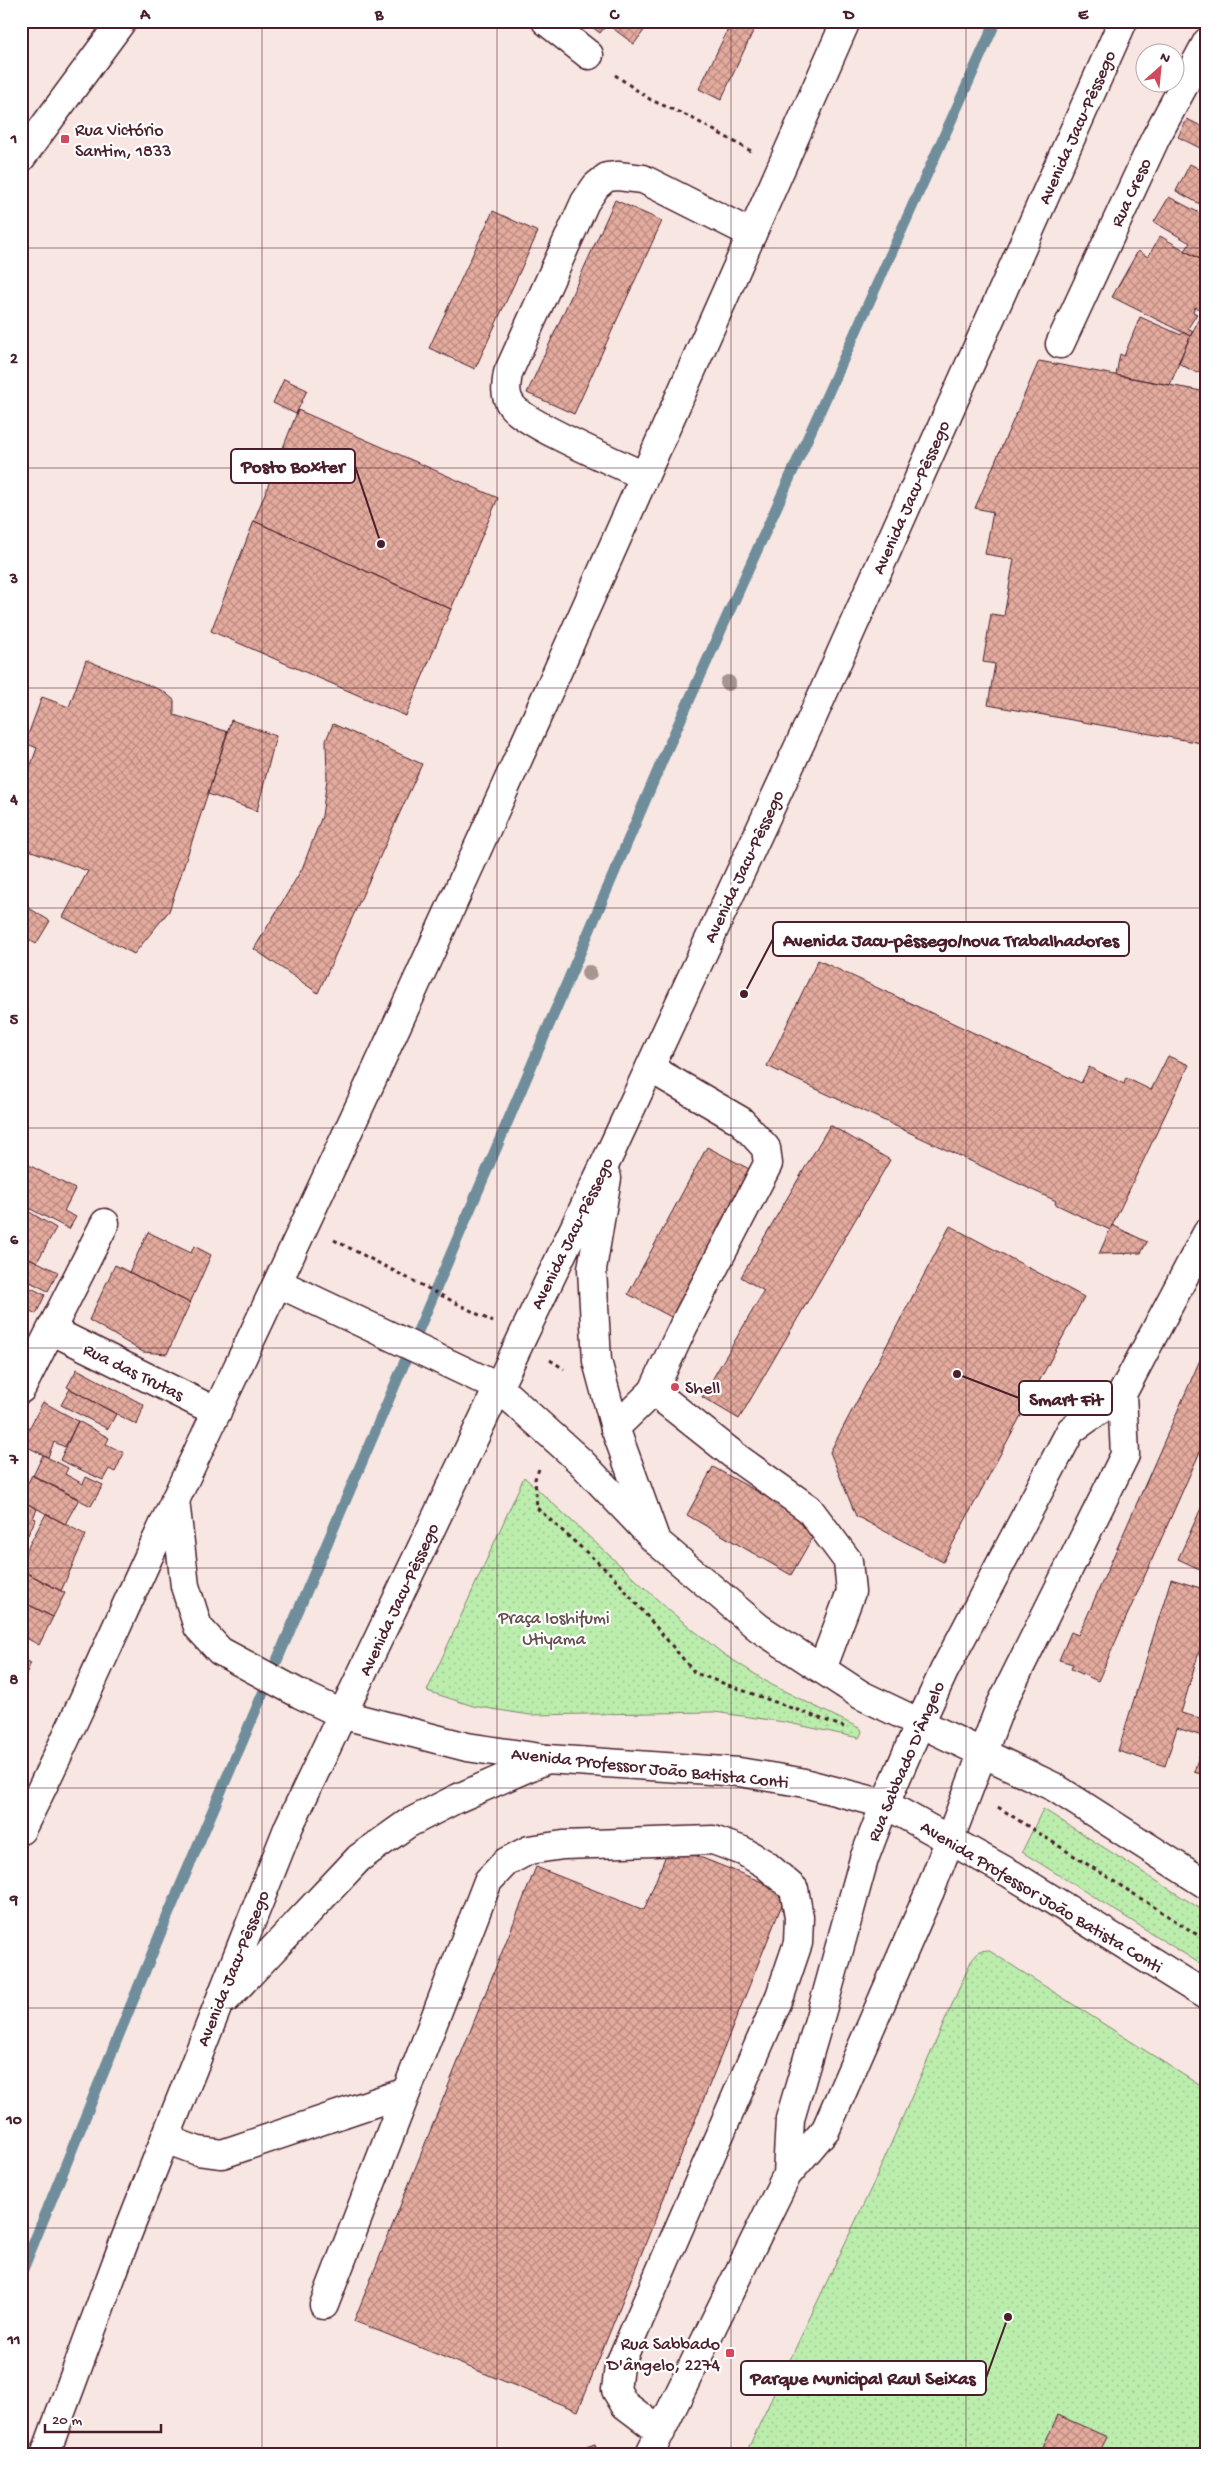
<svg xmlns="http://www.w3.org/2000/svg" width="1228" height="2476" font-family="'Gochi Hand',sans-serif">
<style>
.green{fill:url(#green-dots);stroke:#82866c}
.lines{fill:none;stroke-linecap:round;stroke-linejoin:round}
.stream{stroke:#6f8d9b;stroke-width:11}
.building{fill:url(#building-cross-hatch);stroke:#4a1f2b}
.minor-casing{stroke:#4a1f2b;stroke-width:31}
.major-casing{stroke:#4a1f2b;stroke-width:31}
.highway-casing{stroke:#4a1f2b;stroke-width:31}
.path{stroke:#4a1f2b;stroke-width:3;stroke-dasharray:4 4;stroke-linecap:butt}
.minor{stroke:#fff;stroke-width:28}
.major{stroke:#fff;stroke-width:28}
.highway{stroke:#fff;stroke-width:28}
.tree{fill:#a79590}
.grid{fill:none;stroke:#4a1f2b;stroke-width:1;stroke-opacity:0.55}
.poi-dot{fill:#d1495b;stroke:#fff;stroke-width:2}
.labels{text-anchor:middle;stroke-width:4.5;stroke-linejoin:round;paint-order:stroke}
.street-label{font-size:18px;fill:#4a1f2b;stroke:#fff}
.poi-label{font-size:18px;fill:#4a1f2b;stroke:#fff;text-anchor:start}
.park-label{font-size:18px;fill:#66524c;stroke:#fff}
.leader{fill:none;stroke:#4a1f2b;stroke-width:2}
.callout-dot{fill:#4a1f2b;stroke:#fff;stroke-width:2}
.callout{fill:#fff;stroke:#4a1f2b;stroke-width:2}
.callout-label{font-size:19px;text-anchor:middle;font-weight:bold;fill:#4a1f2b}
.neatline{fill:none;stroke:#4a1f2b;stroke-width:2}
.grid-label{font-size:16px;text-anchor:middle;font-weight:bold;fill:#4a1f2b}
</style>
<defs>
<pattern id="green-dots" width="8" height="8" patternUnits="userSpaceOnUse" patternTransform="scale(1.25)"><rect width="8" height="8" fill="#bbedad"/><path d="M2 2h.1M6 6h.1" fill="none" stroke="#a2cb95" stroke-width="1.8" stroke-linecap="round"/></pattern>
<pattern id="building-cross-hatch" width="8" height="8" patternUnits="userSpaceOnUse" patternTransform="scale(1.25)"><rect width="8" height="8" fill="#e4ab9e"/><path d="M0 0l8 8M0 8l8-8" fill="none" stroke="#bb8b81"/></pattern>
</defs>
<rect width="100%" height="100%" fill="#f7e6e2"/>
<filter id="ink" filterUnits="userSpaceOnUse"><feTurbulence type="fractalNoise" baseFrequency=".02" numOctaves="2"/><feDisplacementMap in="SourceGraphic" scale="10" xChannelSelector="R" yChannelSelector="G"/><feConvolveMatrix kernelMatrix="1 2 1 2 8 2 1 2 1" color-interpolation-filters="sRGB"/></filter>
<g filter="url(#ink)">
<path class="green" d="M524,1477L671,1612L722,1653L772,1685L861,1729L862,1732L859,1738L784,1722L714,1712L530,1715L473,1706L427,1691Z
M1043,1809L1207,1913V1968L1022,1852Z
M988,1950L1207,2090V2455H745L875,2180L972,1959L979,1951Z"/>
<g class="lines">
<path class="stream" d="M21,2274L165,1922L665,754L996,21"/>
</g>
<path class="building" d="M584,21H610L600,33Z
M610,21H651L634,44L607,24Z
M732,21H739L754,29L721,100L699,89Z
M1207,91V105L1201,101Z
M1187,119L1207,129L1206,151L1178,137Z
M1190,164L1207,173V208L1176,191Z
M1169,197L1207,217V263L1185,251L1190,243L1154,222Z
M615,200L662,221L574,414L527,393Z
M493,211L538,232L475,369L429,348Z
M1160,236L1207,263V304L1203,311L1195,307L1193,312L1197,314L1188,328L1193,331L1190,336L1112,297L1138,251L1148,257Z
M1203,310L1207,312V375L1198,371L1197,373L1178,363Z
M1140,317L1181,335L1183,332L1190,336L1170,385L1116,375L1120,354L1124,356Z
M1039,361L1207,392V744L988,705L995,664L983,662L991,614L1004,616L1014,559L985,554L993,512L975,508Z
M284,379L307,390L296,414L273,403Z
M298,410L498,498L451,609L254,521Z
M254,521L451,609L406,716L211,631Z
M86,660L163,691L174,700V715L228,732L169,911L134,954L63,917L88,871L23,848L21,854V793L37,748L25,743L42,697L69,707Z
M231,720L276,736L257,811L208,794Z
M333,724L422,764L318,993L254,949L302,869L322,816L327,779L326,740Z
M24,905L50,921L36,944L21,935V909Z
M818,960L1081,1083L1089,1067L1124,1084L1126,1078L1151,1090L1168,1056L1189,1065L1110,1230L1055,1204L1056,1201L767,1066Z
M830,1125L890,1160L739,1419L702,1397L764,1291L741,1277Z
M707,1147L753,1171L673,1318L628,1294Z
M21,1161L75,1189L64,1211L76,1217L69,1229L21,1204Z
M21,1207L56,1228L37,1262L21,1254Z
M1112,1225L1147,1242L1141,1253L1099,1254Z
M950,1226L1084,1297L943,1562L856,1516L830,1452Z
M148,1232L191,1253L194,1246L211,1255L190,1303L129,1272Z
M21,1254L58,1272L48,1291L28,1281L26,1285L21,1283Z
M115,1265L190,1303L167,1354L143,1352L89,1320Z
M21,1283L45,1295L36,1314L21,1306Z
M1207,1344V1436L1098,1681L1071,1669L1073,1664L1059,1660L1071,1632L1078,1635L1085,1621Z
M77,1369L144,1405L137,1425L67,1387Z
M70,1389L116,1414L108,1429L61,1405Z
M43,1402L78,1421L65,1447L54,1442L48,1457L21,1444Z
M78,1421L109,1438L106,1444L124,1453L115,1472L109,1469L103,1480L60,1460Z
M43,1455L68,1468L65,1474L83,1484L86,1477L103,1485L91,1506L33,1476Z
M713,1467L819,1526L791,1575L687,1515Z
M32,1475L79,1499L65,1524L21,1500V1496Z
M1207,1495V1571L1206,1572L1178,1559Z
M21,1500L37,1509L33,1518L36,1519L21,1548Z
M46,1514L86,1535L61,1591L21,1570V1560Z
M21,1549L26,1551L21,1560Z
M23,1571L65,1593L53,1617L21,1601Z
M1171,1579L1207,1590V1647L1201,1645L1181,1713L1207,1720V1776L1194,1772L1205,1737L1177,1728L1165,1766L1118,1751Z
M21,1601L53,1617L39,1645L21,1635Z
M21,1658L31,1663L21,1685Z
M670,1845L787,1892L578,2411L354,2321L536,1867L644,1910Z
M1058,2415L1107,2437L1098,2455L1040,2453Z
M595,2444L599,2455H576L574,2451Z"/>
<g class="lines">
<defs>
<path id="minor" d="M546,21L589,55
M21,158L122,21
M1060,344L1155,139L1207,42
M644,476C619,464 525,424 512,406C504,396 506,385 508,373L585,202L596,186L607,177L618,176L643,179L752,234
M51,1330L217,1412
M21,1389L105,1223
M653,1391L740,1460L809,1509L848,1561L851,1592L822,1669
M615,1428L653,1391L683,1327L768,1164L766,1148L741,1121L650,1068
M165,2139L198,2151L222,2154L406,2092
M787,2175L790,2119L827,1993L864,1859L885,1804L920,1723L944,1671L1071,1430L1122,1394L1207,1233
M324,2305L488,1881L506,1862L529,1850L563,1845L713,1840L743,1851L765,1864L794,1889L799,1917L798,1943L780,1996L619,2366L616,2390L625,2405L661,2432
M649,2455L787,2175L826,2129L930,1891L1000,1707L1125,1455L1122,1394"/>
<path id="major" d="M278,1283L498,1387L580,1461L656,1541L759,1628L861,1695L1054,1787L1207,1885
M175,1500L185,1586L198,1627L220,1651L300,1694L344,1715L467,1747L547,1759L739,1772L800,1782L885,1804L1011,1874L1207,1996"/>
<path id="highway" d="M607,1178L592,1269L597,1361L615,1428L656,1541
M21,1830C67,1741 106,1649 148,1558C173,1504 199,1450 224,1396C440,941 643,481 846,21
M227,1998L359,1858L407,1824L456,1799L547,1759
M45,2455L123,2245L289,1826L612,1149L812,718L1123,21"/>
</defs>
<use href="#minor" class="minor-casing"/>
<use href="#major" class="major-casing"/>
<use href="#highway" class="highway-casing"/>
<path class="path" d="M615,75L651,100L690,117L751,151
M334,1240L493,1322
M550,1360L564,1369
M539,1469L535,1479L537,1508L613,1576L695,1673L844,1727
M998,1807L1207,1941"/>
<use href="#minor" class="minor"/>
<use href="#major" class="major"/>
<use href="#highway" class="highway"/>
</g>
<g class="tree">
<circle cx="728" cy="683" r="8"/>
<circle cx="589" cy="973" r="8"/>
</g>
</g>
<path class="grid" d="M262,21V2455M497,21V2455M731,21V2455M966,21V2455M21,248H1207M21,468H1207M21,688H1207M21,908H1207M21,1128H1207M21,1348H1207M21,1568H1207M21,1788H1207M21,2008H1207M21,2228H1207"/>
<g class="poi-dot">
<rect x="60" y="134" width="10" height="10" rx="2.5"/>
<circle cx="675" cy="1387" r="5"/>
<rect x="725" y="2348" width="10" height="10" rx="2.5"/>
</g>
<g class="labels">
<g class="street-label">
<text transform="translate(1076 127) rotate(-66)" y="6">Avenida Jacu-Pêssego</text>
<text transform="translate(1130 192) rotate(-65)" y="6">Rua Creso</text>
<text transform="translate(910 497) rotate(-66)" y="6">Avenida Jacu-Pêssego</text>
<text transform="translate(743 866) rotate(-65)" y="6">Avenida Jacu-Pêssego</text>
<text transform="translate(571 1233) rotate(-64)" y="6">Avenida Jacu-Pêssego</text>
<text transform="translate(134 1371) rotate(26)" y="6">Rua das Trutas</text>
<text transform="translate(398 1599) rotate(-65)" y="6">Avenida Jacu-Pêssego</text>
<text transform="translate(905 1761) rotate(-67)" y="6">Rua Sabbado D'Ângelo</text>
<text transform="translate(650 1767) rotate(6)" y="6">Avenida Professor João Batista Conti</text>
<text transform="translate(1042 1896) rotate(31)" y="6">Avenida Professor João Batista Conti</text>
<text transform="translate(232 1968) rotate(-68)" y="6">Avenida Jacu-Pêssego</text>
</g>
<g class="poi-label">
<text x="75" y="135">Rua Victório<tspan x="75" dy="21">Santim, 1833</tspan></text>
<text x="685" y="1393">Shell</text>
<text x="720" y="2349" text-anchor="end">Rua Sabbado<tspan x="720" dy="21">D'ângelo, 2274</tspan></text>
</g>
<g class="park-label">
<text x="554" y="1623">Praça Ioshifumi<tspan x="554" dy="21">Utiyama</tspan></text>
</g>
</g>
<path class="leader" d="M381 544L355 466M744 994L773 939M957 1374L1019 1398M1008 2317L986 2378"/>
<g class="callout-dot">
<circle cx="381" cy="544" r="5"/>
<circle cx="744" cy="994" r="5"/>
<circle cx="957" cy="1374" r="5"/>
<circle cx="1008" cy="2317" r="5"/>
</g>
<g class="callout">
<rect x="231" y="449" width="124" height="34" rx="5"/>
<rect x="773" y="922" width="356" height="34" rx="5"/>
<rect x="1019" y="1381" width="93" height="34" rx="5"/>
<rect x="741" y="2361" width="245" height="34" rx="5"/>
</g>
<g class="callout-label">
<text x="293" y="472">Posto Boxter</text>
<text x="951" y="946">Avenida Jacu-pêssego/nova Trabalhadores</text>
<text x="1066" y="1405">Smart Fit</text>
<text x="863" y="2384">Parque Municipal Raul Seixas</text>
</g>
<rect width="1228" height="2476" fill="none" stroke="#fff" stroke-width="55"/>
<g transform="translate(1160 68) rotate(27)"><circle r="24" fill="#ffffff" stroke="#b7a5aa"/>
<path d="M0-4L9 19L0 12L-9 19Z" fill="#d1495b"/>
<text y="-8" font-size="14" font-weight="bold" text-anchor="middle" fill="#4a1f2b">N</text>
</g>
<path d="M45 2424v8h116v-8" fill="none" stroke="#4a1f2b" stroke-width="2.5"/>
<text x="52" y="2424" font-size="15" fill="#4a1f2b" stroke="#ffffff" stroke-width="4" paint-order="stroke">20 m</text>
<rect x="28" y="28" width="1172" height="2420" class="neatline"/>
<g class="grid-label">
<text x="145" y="19">A</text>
<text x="379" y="19">B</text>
<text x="614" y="19">C</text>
<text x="849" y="19">D</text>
<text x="1083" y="19">E</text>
<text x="14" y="143">1</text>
<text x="14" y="363">2</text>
<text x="14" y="583">3</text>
<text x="14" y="804">4</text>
<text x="14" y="1024">5</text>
<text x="14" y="1244">6</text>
<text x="14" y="1464">7</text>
<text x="14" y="1684">8</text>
<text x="14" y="1904">9</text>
<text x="14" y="2124">10</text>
<text x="14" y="2344">11</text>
</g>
</svg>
